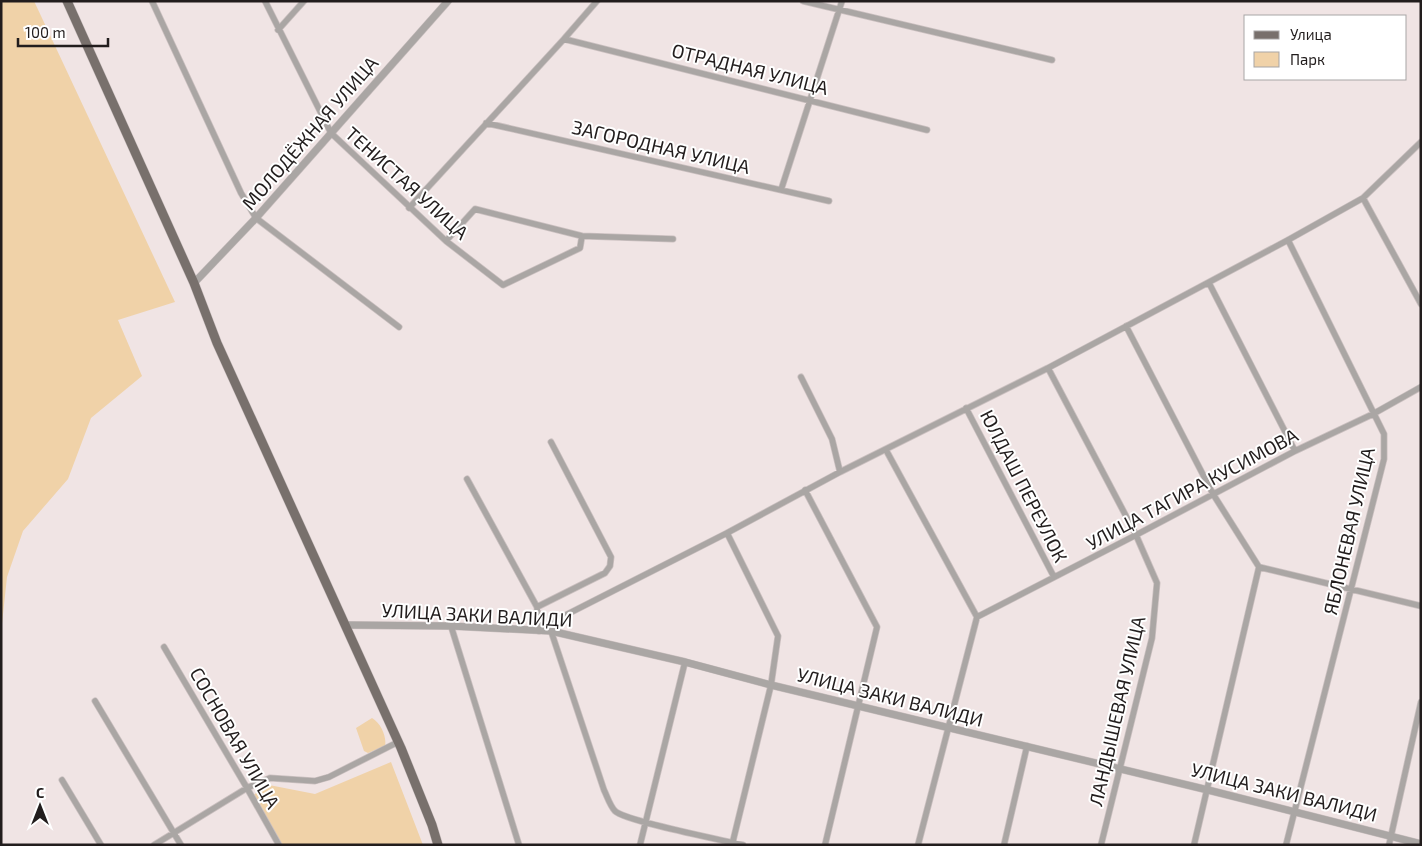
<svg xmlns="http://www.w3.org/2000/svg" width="1422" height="846" font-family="'Exo 2',sans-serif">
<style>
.green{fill:#f0d2a8}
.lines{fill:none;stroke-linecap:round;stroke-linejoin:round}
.minor-casing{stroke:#cbc0c0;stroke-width:7}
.tertiary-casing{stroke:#cbc0c0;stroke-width:8}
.primary-casing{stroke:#cbc0c0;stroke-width:10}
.minor{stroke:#aaa6a4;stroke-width:5.5}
.tertiary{stroke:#aaa6a4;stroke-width:7}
.primary{stroke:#78706c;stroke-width:9}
.labels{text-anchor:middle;stroke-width:4;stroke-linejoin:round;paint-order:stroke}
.street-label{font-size:19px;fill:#221d1d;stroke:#fff}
</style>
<rect width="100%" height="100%" fill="#f0e4e4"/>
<path class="green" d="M1,1H34L175,302L118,320L142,376L91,418L68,479L23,531L7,577L1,633Z
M372,718C381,723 387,737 385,746L368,753L364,751L356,728Z
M391,762L423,845H282L253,795L269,785L315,794Z"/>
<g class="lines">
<defs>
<path id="minor" d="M152,1L241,193L256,218L399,327
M265,1L331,133L446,241L503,285L580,248L582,236
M803,1L1052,60
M278,30L304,1
M564,39L927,130
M486,123L829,201
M781,190L842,1
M1363,198L1421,304
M409,208L564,39L597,1
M446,241L475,209L582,236L673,239
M1209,283L1295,451
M1126,326L1213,494L1259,567L1421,606
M1048,368L1136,535L1157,583L1152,638L1101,845
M801,377L832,439L840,472
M966,408L1054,577
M886,450L977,617L918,845
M467,479L537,607L539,631
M805,490L877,627L825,845
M727,533L778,636L771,685L732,845
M537,607L605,573L610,566L611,557L551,442
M977,617L1136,535L1295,451L1373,414L1421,387
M451,626L519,845
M164,647L247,788L279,845
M95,701L181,845
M62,780L101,845
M154,845L247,788L270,778L315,781L329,777L398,742
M640,845L685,662
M743,845C722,840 625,821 615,811C610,806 607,796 604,790L551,631L552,622L727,533L840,472L1048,368L1288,240L1363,198L1421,142
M1004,845L1027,746
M1194,845L1259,567
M1286,845L1384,459V434L1288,240
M1389,845L1421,702"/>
<path id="tertiary" d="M194,283L256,218L448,1
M346,625L451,626L551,631L685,662L771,685L1208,790L1421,844"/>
<path id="primary" d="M67,1L194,283L217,343L401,748L432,825L438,845"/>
</defs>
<use href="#minor" class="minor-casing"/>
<use href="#tertiary" class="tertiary-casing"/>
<use href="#primary" class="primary-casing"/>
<use href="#minor" class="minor"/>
<use href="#tertiary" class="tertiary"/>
<use href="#primary" class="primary"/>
</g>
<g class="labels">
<g class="street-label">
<text transform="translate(750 69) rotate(14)" y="7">ОТРАДНАЯ УЛИЦА</text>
<text transform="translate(310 133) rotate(-49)" y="7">МОЛОДЁЖНАЯ УЛИЦА</text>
<text transform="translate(661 147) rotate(13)" y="7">ЗАГОРОДНАЯ УЛИЦА</text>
<text transform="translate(407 183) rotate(42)" y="7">ТЕНИСТАЯ УЛИЦА</text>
<text transform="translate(1024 486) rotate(63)" y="7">ЮЛДАШ ПЕРЕУЛОК</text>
<text transform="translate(1192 489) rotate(-28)" y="7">УЛИЦА ТАГИРА КУСИМОВА</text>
<text transform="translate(1349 531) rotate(-77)" y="7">ЯБЛОНЕВАЯ УЛИЦА</text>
<text transform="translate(477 615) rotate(3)" y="7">УЛИЦА ЗАКИ ВАЛИДИ</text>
<text transform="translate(890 697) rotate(14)" y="7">УЛИЦА ЗАКИ ВАЛИДИ</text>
<text transform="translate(1117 711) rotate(-77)" y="7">ЛАНДЫШЕВАЯ УЛИЦА</text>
<text transform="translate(235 738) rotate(60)" y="7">СОСНОВАЯ УЛИЦА</text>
<text transform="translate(1284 792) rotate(14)" y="7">УЛИЦА ЗАКИ ВАЛИДИ</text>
</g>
</g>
<rect width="1422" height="846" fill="none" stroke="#221d1d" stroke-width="5"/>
<rect x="1244" y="15" width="162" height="65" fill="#ffffff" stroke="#a7a5a5"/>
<rect x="1254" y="31" width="25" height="8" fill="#78706c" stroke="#a7a5a5"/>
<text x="1290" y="40" font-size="15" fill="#221d1d">Улица</text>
<rect x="1254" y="52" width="25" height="15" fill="#f0d2a8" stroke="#a7a5a5"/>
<text x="1290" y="65" font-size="15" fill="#221d1d">Парк</text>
<g transform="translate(40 806)" stroke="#ffffff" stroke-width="4" paint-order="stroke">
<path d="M0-4L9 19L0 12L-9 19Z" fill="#221d1d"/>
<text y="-8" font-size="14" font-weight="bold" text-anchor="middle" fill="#221d1d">С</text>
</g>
<path d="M18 38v8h90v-8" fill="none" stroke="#221d1d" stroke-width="2.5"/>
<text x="25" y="38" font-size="15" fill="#221d1d" stroke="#ffffff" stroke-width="4" paint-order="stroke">100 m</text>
</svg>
